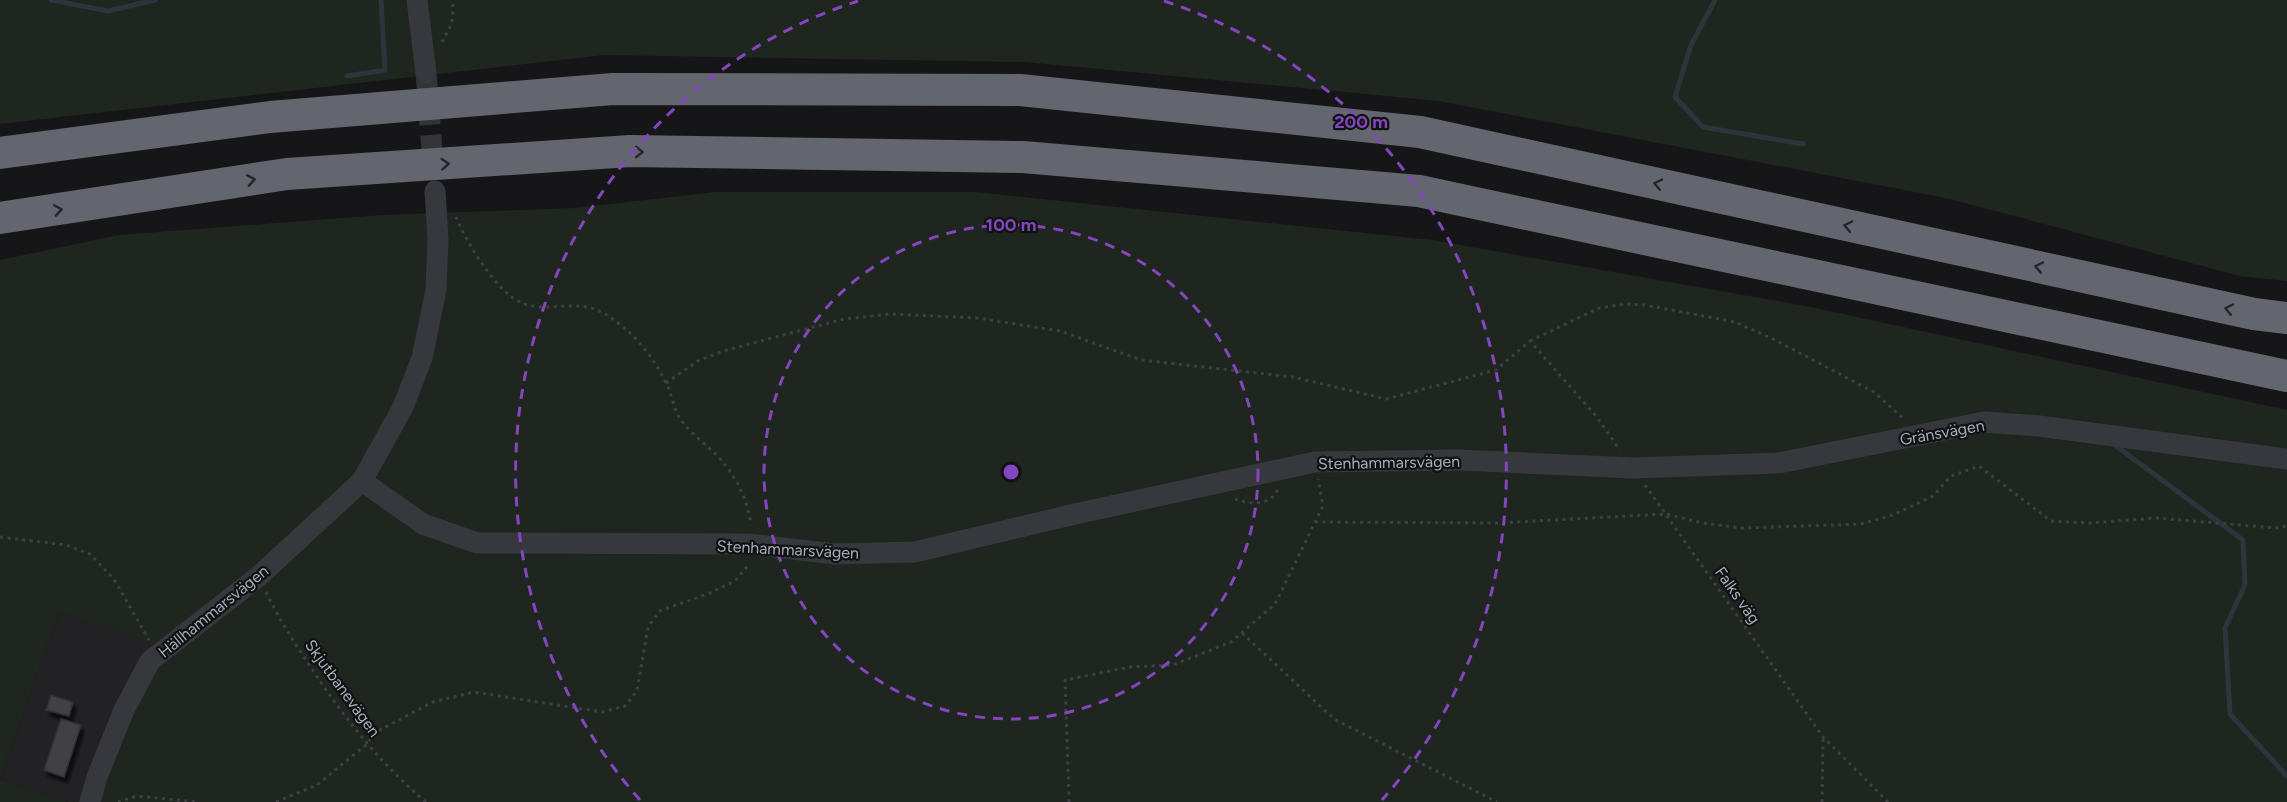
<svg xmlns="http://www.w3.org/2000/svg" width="2287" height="802" font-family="Figtree,sans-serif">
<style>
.built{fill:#222225}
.green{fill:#1e261f}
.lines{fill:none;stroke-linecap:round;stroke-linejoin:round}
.stream{stroke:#2c353c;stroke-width:5}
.building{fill:#404145;stroke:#303034;stroke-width:1.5;filter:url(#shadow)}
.minor-tunnel{stroke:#333438;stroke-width:21;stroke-dasharray:21 10;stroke-linecap:butt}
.path{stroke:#3d3f44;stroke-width:3;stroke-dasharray:3 4.5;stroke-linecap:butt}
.minor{stroke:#37383d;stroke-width:21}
.highway{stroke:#63666e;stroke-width:32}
.oneway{stroke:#26262a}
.ring{fill:none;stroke:#8446be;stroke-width:3;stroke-dasharray:10 8}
.labels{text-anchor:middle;stroke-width:4.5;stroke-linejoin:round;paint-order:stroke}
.street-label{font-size:16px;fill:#a8adb8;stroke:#111113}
.centre{fill:#8446be;stroke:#111113;stroke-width:3}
.ring-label{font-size:18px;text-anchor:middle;font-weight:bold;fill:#8446be;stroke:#111113;stroke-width:4.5;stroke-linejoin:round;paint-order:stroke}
</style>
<defs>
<filter id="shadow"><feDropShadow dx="3.5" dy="6" stdDeviation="1.5" flood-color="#0009"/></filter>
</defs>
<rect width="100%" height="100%" fill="#161618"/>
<path class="built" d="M59,613L167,647L90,802H68L0,779Z"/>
<path class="green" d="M0,0H2287V281L2240,276L1946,198L1439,101L1024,62L604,55L0,124Z
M716,192H976L1432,240L1806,306L2287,410V802H90L97,777L167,647L59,613L0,779L68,802H0V260L119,235L382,215L575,208Z"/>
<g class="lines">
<path class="stream" d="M51,0L108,11L155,0
M1715,0L1691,45L1675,97L1703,127L1803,144
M347,76L385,70L381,0
M2116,446L2243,540L2245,585L2225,628L2230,714L2287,776"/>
</g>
<path class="building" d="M51,695L73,702L69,716L46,710Z
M61,719L81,725L64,777L44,770Z"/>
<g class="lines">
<path class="minor-tunnel" d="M426,73L434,175"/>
<path class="path" d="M442,42L452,23L453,0
M456,217C467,243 496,292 522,303C528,306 538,307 544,307C565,307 583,302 603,313C630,328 652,354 666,383C672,394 673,407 679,417C690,434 708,445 721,460C737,478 748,501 751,525
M1530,341L1599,308L1626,304L1645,305L1735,322L1773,339L1874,392L1905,420
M666,383L698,361L723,351L844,319L891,314L977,318L1060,331L1141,360L1293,377L1386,399L1496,370L1530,341L1596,416L1620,450
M1645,485L1823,737L1888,802
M1235,499C1250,504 1270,507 1278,489
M1315,522L1497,523L1666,514L1702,523L1741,528L1860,524L1893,515L1933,496L1951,476L1979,466L2051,521L2090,523L2156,518L2276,528L2287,526
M0,537L66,545L90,554L114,579L149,640
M266,592C277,615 290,636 304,657C338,710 377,761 426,802
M1242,633L1334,719L1497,802
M118,802L137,796L197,802
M276,802L317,785L367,744L374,733L433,702L474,692L602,712L625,706L637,691L648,627L660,611L710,593L735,581L750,563
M1069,802L1065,680L1130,667L1173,665L1231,642L1275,604L1323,506L1318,479
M1822,802L1823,737"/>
<path class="minor" d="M417,0L426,73
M362,481L423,524L477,543L749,544L835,554L915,552L1075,514L1315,462L1459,460L1633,468L1779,463L1984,422L2039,426L2287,459
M90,802L97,777L124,710L150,661L259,576L362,481L403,407L422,358L436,290L438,240L435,191"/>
<path class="highway" d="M0,153L270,117L613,89L1020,90L1420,132L2254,314L2287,318
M0,218L287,174L630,151L1023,157L1419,191L2287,376"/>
</g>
<defs><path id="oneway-chevron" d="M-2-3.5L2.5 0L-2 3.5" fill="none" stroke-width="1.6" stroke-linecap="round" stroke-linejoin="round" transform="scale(1.5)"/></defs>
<g class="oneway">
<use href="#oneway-chevron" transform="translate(639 152) rotate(1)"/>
<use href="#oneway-chevron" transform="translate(445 164) rotate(-4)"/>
<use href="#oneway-chevron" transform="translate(251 180) rotate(-9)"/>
<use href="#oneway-chevron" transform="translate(1658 184) rotate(-168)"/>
<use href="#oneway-chevron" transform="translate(58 210) rotate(-9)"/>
<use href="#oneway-chevron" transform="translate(1848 226) rotate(-168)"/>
<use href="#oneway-chevron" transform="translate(2039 267) rotate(-168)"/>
<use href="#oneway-chevron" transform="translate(2229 309) rotate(-168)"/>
</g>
<g class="ring">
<circle cx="1011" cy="472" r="247"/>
<path d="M640 800A495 495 0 0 1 858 1M1164 1A495 495 0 0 1 1382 800"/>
</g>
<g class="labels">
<g class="street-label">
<text transform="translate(1942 432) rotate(-10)" y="6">Gränsvägen</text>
<text transform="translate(1389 462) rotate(-1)" y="6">Stenhammarsvägen</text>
<text transform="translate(788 549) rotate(3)" y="6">Stenhammarsvägen</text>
<text transform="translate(1738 595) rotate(55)" y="6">Falks väg</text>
<text transform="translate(213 611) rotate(-39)" y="6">Hällhammarsvägen</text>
<text transform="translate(343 688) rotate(54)" y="6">Skjutbanevägen</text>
</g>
</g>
<circle cx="1011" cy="472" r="9" class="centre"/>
<g class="ring-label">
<text x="1361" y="128">200 m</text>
<text x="1011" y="231">100 m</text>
</g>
</svg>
